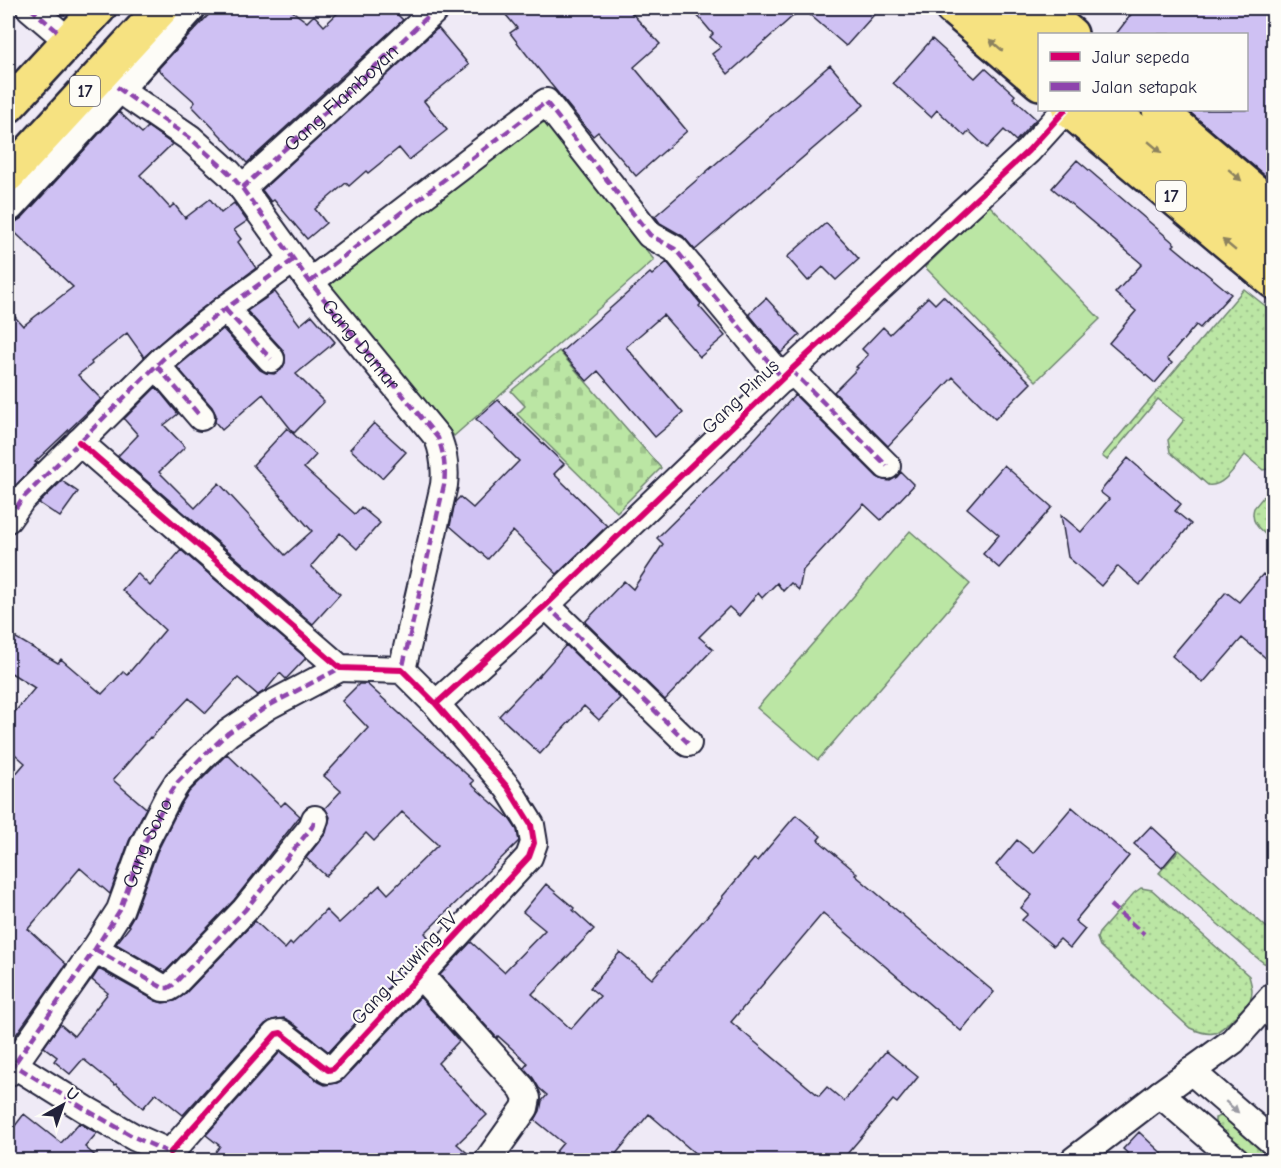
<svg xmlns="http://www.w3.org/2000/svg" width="1281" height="1168" font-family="'Comic Neue',sans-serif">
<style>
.grass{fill:#bbe6a4;stroke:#6e8470;stroke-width:1.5}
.cemetery{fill:url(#cemetery-stones);stroke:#6e8470;stroke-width:1.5}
.garden{fill:url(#garden-dots);stroke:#6e8470;stroke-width:1.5}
.building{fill:#cfc1f3;stroke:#22223b;stroke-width:1.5}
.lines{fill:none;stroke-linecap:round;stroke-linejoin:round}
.street-casing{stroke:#22223b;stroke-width:30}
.secondary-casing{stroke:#22223b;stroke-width:38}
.highway-casing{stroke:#22223b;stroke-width:38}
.street{stroke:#fdfcf7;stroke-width:26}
.secondary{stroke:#fdfcf7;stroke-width:33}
.highway{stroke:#f6e281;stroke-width:33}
.quiet{stroke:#8e44ad;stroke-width:4.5;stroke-dasharray:9 4.5;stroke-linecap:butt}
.cycleway-casing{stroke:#fdfcf7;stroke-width:10}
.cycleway{stroke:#d6006c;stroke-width:6}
.oneway{fill:#8c825e}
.oneway2{fill:#9a9aa2}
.labels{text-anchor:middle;stroke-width:4.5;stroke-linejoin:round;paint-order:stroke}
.shield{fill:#fdfcf7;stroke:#646373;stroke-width:1.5}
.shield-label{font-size:18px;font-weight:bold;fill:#22223b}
.street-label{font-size:20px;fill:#22223b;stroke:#fdfcf7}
</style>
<defs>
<pattern id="cemetery-stones" width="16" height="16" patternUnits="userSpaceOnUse" patternTransform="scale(1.5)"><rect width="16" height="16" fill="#bbe6a4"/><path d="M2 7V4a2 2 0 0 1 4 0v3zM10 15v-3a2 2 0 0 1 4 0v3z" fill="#a0c58e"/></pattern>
<pattern id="garden-dots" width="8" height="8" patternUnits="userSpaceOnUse" patternTransform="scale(1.5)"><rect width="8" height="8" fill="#bbe6a4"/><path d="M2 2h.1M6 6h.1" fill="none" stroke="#a0c58e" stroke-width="1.8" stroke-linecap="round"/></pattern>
</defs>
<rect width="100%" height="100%" fill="#efeaf6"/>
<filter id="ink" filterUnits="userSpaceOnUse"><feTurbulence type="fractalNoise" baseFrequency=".0167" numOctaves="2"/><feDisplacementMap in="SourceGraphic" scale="12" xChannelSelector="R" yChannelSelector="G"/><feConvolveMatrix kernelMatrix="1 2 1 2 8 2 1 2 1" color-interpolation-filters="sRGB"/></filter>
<g filter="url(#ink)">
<path class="grass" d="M546,119L654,260L454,436L328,285Z
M989,205L1100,319L1036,381L925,267Z
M910,531L970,584L818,760L757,708Z"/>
<path class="cemetery" d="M559,351L661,468L617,512L517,414L525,406L511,391Z"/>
<path class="garden" d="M1244,289L1273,312L1274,462L1268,469L1263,470L1245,455C1236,466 1223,488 1208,485L1170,452L1168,440L1184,420L1158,399L1107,460L1102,456Z
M1273,485V541C1263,532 1249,524 1254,508Z
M1179,850L1273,933V964L1264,963L1256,957L1159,873Z
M1141,888L1152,890L1249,976C1251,983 1254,993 1250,1000C1246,1006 1221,1032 1214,1033C1206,1035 1197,1031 1190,1028L1100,946L1097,938L1099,933L1134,893Z
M1221,1116L1226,1118L1273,1159V1160H1252L1216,1130L1215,1124V1118Z"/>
<path class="building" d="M215,8H288L307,22L314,15L324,26L343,8H391L403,20L247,163L192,106L195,102L158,69Z
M500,8H627L660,44L634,67L687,131L636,176L598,132L593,136L527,55L510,33L517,28Z
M691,8H880L846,46L802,8L728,74L712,54L721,47L710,37L713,34Z
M1136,8H1274V183L1187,110H1246V34H1116Z
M438,28L469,65L424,101L447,130L409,160L399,148L368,173L366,171L349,186L346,183L315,209L326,223L307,239L274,200L271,202L262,190Z
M932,39L975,78L985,68L1015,95L1013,98L1036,119L1016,141L1004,130L987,148L969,131L965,136L937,110L931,117L893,83Z
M830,65L864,105L695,250L683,236L660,223L655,216Z
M119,112L142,133L148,127L172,144L140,175L170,208L174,204L185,218L210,199L221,213L234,203L247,221L234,230L241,239L238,242L256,268L185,321L144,357L127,333L91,362L92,364L78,375L101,399L35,462L37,463L8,494V309L23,326L73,287L8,226V224L14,223L22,218Z
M1077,160L1175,244L1173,246L1231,294L1200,328L1196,325L1167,359L1172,363L1155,383L1109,343L1136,311L1115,293L1142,264L1052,188Z
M826,223L859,259L836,280L823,267L808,281L787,257Z
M667,262L701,304L699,306L725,336L700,357L663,315L626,347L683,413L655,437L598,371L587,381L561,352L650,273L652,275Z
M275,292L300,325L312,315L335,342L296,374L324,402L294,433L263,394L222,430L215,422L216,415L212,407L177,367L223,329L260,370L266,373L274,374L281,370L285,363V355L282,349L247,311Z
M943,296L1031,383L995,419L953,377L888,446L834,392L858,368L856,367L868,355L862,349L883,327L890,334L928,297L935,304Z
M766,298L800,335L781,353L749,314Z
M156,387L178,414L164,425L185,447L159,472L195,508L219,483L285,555L312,531L253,465L287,428L316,455L304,468L355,514L361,507L380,523L357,549L340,533L311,566L340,594L313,624L118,456L138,435L124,419Z
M795,395L877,477L883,480L890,481L897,477L901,472L914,485L881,520L864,504L803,570L799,590L791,583L783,591L777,583L762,598L758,593L739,616L729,607L699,637L713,649L665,700L585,622L624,581L633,589L663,544L657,538L728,468Z
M498,400L564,464L554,474L607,526L557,574L513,531L488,559L450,526L455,502L460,497L473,508L519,461L476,419Z
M374,423L406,452L382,478L350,449Z
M1128,458L1181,504L1175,511L1191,524L1140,585L1118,566L1101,586L1068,557L1061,515L1081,532L1109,499L1100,492Z
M1004,465L1052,507L999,568L983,554L999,535L967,508Z
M62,481L78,492L60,517L39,503Z
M181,550L306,658L286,679L280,673L266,690L258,695L238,678L206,713L189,698L151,738L150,737L113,780L146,808L129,841L110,894L80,868L28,929L66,964L8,1046V783L25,763L8,748V720L35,688L8,671V633L58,663L61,659L102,694L123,672L127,675L165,630L122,590L137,573L150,586Z
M1263,574L1274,584V665L1242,638L1203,683L1172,656L1226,592L1239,602Z
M566,645L620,698L599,720L584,706L540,754L499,716L535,678L536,679Z
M359,684H367L474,781L471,784L509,818L517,830L519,841L425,933L431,941L329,1052L290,1021L284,1018L272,1020L265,1024L183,1115L156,1093L143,1108L116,1084L115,1085L83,1059L70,1074L54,1061L57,1057L44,1047L60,1024L74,1036L108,993L92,980L99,969L156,1001L163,1003L175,1001L184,995L255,921L285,949L290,943L292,945L326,910L339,923L380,885L388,894L438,845L402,812L374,841L366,833L326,876L306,858L326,833L330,817L325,808L341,791L324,776L368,728L342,701Z
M227,754L281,806L285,802L300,816L234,900L165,972L116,944L130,926L128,925L134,915L157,852L181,804L189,792Z
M1072,807L1129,856L1075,921L1085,929L1070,948L1060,939L1053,946L1022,920L1028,914L1021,908L1032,895L996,865L1017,840L1033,853Z
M796,815L821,836L818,840L857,873L855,875L994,992L961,1031L823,913L731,1022L819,1096L827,1087L844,1101L886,1051L918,1077L897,1103L893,1100L841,1161H704L649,1114L610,1161H548L563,1143L535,1120L540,1111L542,1101L547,1095L539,1088L533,1078L524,1068L528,1063L498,1036L497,1038L440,975L471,942L504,972L545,930L523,912L546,884L574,908L573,910L594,929L532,994L571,1029L600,996L590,988L620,952L652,979L723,898L722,897L754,859L757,861Z
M1151,826L1177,850L1162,868L1134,844Z
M420,997L459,1041L438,1063L487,1115L457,1144L473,1158V1161H209L220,1146L206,1135L280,1052L319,1082L325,1085L337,1083L344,1079Z
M24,1114L61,1143L79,1123L97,1133L85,1147L101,1161H8V1135Z
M1139,1132L1170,1161H1136L1123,1149Z"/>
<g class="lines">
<defs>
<g id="street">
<path d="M30,8L57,31"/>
<path d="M117,87L133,99L190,138L229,173L242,188L310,282L438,438C444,454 446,468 444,485L402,670"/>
<path d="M242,188L352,88L437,8"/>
<path d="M310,282L546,102L650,235L675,249L783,379"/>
<path d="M225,309L271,359"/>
<path d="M157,366L201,417"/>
<path d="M791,370L887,466"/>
<path d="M79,442L340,668L402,670L436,704L508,788L531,825L534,843L529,857L333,1069L328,1070L281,1033L276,1034L170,1153"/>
<path d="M8,519L22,499L163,359L194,333L225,309L293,260"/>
<path d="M546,605L688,743"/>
<path d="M436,704L546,605L791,370L1028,151L1065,110"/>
<path d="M95,949L163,988H168L173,985L245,910L312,827L315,819"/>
<path d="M420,975L522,1088L527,1098L525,1108L488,1160"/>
<path d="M8,1061L85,1109L134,1137L170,1153L173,1160"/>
<path d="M1191,1071L1274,1143"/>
<path id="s1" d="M8,1073L95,949L120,910L143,846L168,797L177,783L202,757L228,733L268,706L340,668"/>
<path d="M1160,1094L1236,1160"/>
<path d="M1074,1160L1160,1094L1233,1041L1274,995"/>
</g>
<path id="secondary" d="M8,205L117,87L188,8"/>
<path id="highway" d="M952,8L1040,83
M991,8L1040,49
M1039,8L1071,34
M8,106L99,8
M1069,110L1274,282
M1111,110L1274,247
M1159,110L1274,208
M8,175L162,8"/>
</defs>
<use href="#street" class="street-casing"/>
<use href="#secondary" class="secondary-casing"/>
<use href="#highway" class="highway-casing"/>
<use href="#street" class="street"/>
<use href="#secondary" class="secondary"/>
<use href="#highway" class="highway"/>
<g class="quiet">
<path d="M30,8L57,31"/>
<path id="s2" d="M117,87L133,99L190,138L229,173L242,188L310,282L438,438C444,454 446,468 444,485L402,670"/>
<path id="s3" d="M242,188L352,88L437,8"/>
<path d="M1267,203L1274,195"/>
<path d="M310,282L546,102L650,235L675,249L783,379"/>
<path d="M225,309L271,359"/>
<path d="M157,366L201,417"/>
<path d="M791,370L887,466"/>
<path d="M8,519L22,499L163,359L194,333L225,309L293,260"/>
<path d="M546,605L688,743"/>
<path d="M1110,905L1144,934"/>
<path d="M95,949L163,988H168L173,985L245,910L312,827L315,819"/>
<path d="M8,1061L85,1109L134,1137L170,1153L172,1158"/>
<path d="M8,1073L95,949L120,910L143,846L168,797L177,783L202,757L228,733L268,706L340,668"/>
</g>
<defs>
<path id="cycleway" d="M79,442L340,668L402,670L436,704L508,788L531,825L534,843L529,857L333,1069L328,1070L281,1033L276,1034L170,1153
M436,704L546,605L791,370L1028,151L1065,110"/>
</defs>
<use href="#cycleway" class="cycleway-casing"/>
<use href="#cycleway" class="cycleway"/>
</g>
<defs><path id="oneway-solid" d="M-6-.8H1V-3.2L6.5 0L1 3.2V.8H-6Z" transform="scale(1.5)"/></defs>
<g class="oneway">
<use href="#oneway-solid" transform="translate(996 45) rotate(-139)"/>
<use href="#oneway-solid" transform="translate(1155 147) rotate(40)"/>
<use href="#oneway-solid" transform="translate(1235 175) rotate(41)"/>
<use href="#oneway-solid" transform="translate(1229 245) rotate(-140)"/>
</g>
<use class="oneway2" href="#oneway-solid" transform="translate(1232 1107) rotate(41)"/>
</g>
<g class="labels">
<g class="shield">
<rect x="70" y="76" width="30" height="30" rx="4.5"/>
<rect x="1156" y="181" width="30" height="30" rx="4.5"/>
</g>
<g class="shield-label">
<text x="85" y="97">17</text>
<text x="1171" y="202">17</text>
</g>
<g class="street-label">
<text dy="7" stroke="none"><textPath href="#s3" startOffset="134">Gang Flamboyan</textPath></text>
<text dy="7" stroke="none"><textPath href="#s2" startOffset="358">Gang Damar</textPath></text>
<text transform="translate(740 396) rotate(-44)" y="7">Gang Pinus</text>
<text dy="7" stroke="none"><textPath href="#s1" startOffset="270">Gang Sono</textPath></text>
<text transform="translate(404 968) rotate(-47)" y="7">Gang Kruwing IV</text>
</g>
</g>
<rect width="1281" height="1168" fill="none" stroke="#fdfcf7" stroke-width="30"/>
<rect x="15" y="15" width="1251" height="1138" fill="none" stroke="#22223b" stroke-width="2" filter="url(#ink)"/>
<rect x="1038" y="33" width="210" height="78" fill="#fdfcf7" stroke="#a5a5ac" stroke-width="1.5"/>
<rect x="1050" y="52" width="30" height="9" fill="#d6006c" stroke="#a5a5ac" stroke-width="1.5"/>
<text x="1092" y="63" font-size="18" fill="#22223b">Jalur sepeda</text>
<rect x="1050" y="82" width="30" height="9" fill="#8e44ad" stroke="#a5a5ac" stroke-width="1.5"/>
<text x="1092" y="93" font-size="18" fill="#22223b">Jalan setapak</text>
<g transform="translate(63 1105) rotate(40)" stroke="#fdfcf7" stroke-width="4.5" paint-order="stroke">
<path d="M0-4.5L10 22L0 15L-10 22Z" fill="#22223b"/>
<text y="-9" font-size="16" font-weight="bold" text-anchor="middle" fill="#22223b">U</text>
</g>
</svg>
